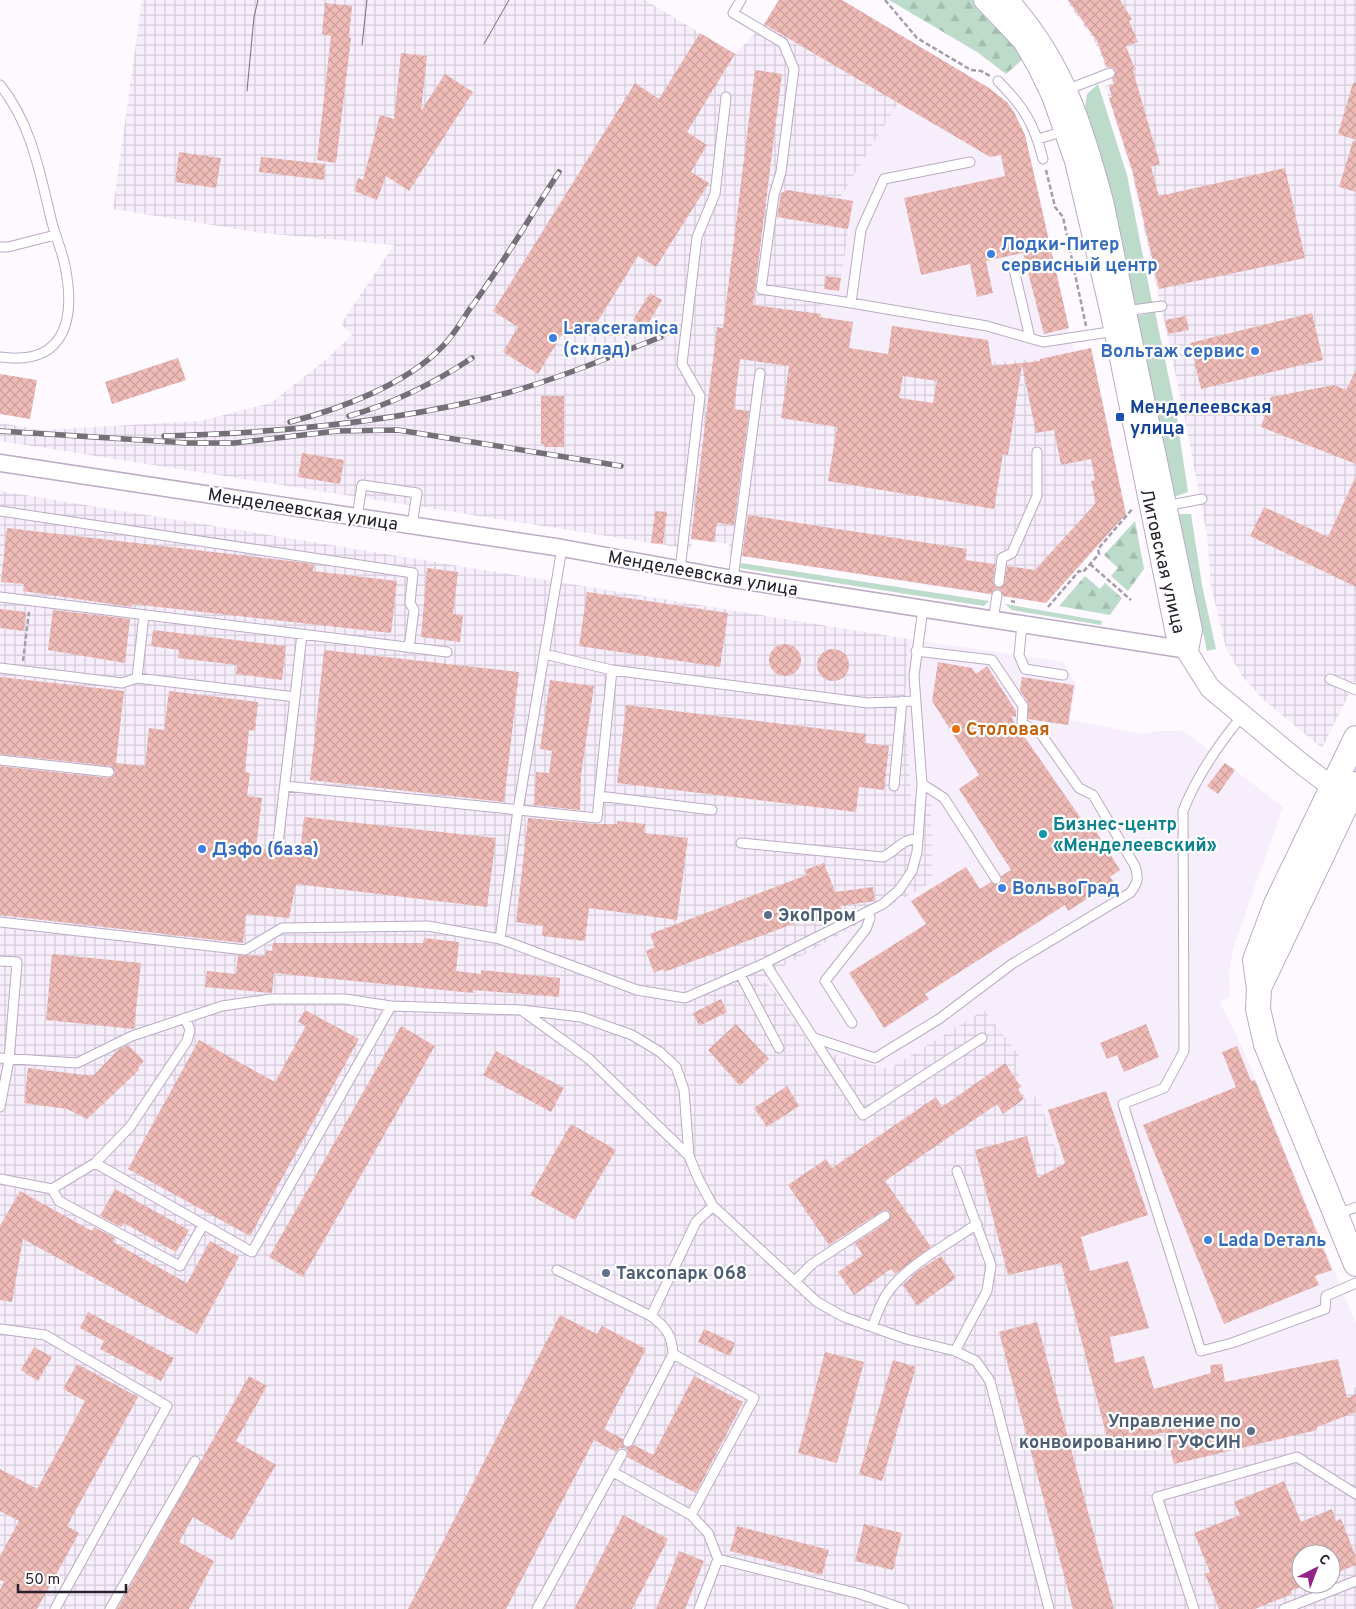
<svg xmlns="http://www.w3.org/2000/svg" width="1356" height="1609" font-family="Overpass,sans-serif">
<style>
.built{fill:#f7eefc}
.industrial{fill:url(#industrial-grid);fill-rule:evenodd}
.green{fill:#bddbcb}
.forest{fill:url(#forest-firs)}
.building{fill:url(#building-cross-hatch);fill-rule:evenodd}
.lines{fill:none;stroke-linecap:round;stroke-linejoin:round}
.service-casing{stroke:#bbabc5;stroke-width:11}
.minor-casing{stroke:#bbabc5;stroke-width:19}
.tertiary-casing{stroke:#bbabc5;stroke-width:22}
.secondary-casing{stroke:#bbabc5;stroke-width:26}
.path{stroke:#a49fa6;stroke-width:2.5;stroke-dasharray:5 2.5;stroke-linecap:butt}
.service{stroke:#fff;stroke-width:9}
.minor{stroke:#fff;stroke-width:16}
.tertiary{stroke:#fff;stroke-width:20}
.secondary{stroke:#fff;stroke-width:24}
.tram{stroke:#757078;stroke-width:1}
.rail-casing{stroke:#757078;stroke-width:5.5}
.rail{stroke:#fff;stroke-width:4;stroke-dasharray:11;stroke-linecap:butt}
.shop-dot{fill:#3f7fe0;stroke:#fff;stroke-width:2}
.transit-dot{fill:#1a4fb4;stroke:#fff;stroke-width:2}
.food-dot{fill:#e8710a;stroke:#fff;stroke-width:2}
.culture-dot{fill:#0f9aa8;stroke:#fff;stroke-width:2}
.service-dot{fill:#5c6f8a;stroke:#fff;stroke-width:2}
.labels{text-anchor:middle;stroke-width:4.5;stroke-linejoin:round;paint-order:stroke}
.shop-label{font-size:18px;font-weight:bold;fill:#366cbe;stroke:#fff;text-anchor:start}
.transit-label{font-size:18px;font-weight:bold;fill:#164399;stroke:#fff;text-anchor:start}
.street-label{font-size:18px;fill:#27212b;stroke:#fff}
.food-label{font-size:18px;font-weight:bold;fill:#c56008;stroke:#fff;text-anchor:start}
.culture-label{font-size:18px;font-weight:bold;fill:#0d838f;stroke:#fff;text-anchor:start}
.service-label{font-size:18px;font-weight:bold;fill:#4e5e75;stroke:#fff;text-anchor:start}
</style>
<defs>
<pattern id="industrial-grid" width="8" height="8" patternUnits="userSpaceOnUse" patternTransform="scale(1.25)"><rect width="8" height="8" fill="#f7eefc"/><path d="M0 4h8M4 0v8" fill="none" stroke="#d4ccd8"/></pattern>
<pattern id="forest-firs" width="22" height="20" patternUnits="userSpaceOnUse" patternTransform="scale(1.25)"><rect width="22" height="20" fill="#bddbcb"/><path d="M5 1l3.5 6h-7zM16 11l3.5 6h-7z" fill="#a2bcae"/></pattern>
<pattern id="building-cross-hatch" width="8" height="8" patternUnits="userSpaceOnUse" patternTransform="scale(1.25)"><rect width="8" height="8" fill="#efbbb7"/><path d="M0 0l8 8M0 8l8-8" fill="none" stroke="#cda09e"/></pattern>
</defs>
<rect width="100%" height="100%" fill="#fdf9ff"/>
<path class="built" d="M778,0H842L989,88L1007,102L1014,112L1025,135L1074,352L1040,359L966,363L848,355L820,317L824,289L839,291L853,201L840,198L765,24Z
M908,639L1063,662L1076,684L1070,720L1143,734L1156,731H1181L1189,735L1283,807L1233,949L1229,971L1230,996L1220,1002L1243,1049L1356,1324V1387L1109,1445L1060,1165L1039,1096L1025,1100L1016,1063L1021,1058L984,1011L889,1069L836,1055L820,1059L774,990L761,979L789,962L931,804H912L905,708Z"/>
<path class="industrial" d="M142,0H645L735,54L764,24L898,103L840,198L853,201L839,291L824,289L820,317L853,322L848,354H888L966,363L1040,359L1091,348L1116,476L1046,603L729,554V544L692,539L691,550L683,548L0,441V423L42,430L200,421L271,403L328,358L352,335L341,324L394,245L262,233L113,209Z
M1066,0H1356V680L1322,748L1264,700L1242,676L1226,648L1211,586L1207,535L1183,409L1132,173L1105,86L1112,83L1095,42Z
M0,491L908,639L905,708L912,804H931L932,882L761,979L774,990L820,1059L836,1055L889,1069L984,1010L1021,1058L1016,1063L1025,1099L1039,1096L1061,1166V1263L1109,1445L1356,1387V1609H0ZM1301,1554H1331V1584H1301Z"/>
<path class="green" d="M1098,84L1127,175L1152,302L1134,305L1113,200L1085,107L1087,94Z
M1155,312L1176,412L1188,492L1174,497L1136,316Z
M1178,514H1191L1202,585L1216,649L1207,651Z
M741,563L989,601L984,606L740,568Z
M1005,604L1102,621L1101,625L1012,610Z"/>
<path class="forest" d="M889,0H973L1005,31L1023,59L1006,74L977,52Z
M1135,521L1144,569L1128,591L1111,576L1118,568L1104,555Z
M1085,576L1100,589L1105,583L1122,598L1110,615L1059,606Z"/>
<path class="building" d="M779,0H842L989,88L1007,102L1014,112L1025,135L1069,328L1044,334L1023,253L986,261L993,293L977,297L970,264L921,275L904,198L1005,176L1001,155L990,157L764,24Z
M1068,0H1120L1132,19L1129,21L1138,42L1126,46L1135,70L1133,71L1160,164L1151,167L1159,196L1285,168L1305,258L1159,289L1133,173L1109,98L1112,97L1109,86L1114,84L1112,79L1116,71L1114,68L1107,67L1097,41Z
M325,3L352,6L349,37L351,38L336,163L317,160L331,36L322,34Z
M700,33L735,54L687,132L707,145L691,172L709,183L656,267L638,256L591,332L579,325L572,336L564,331L538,374L503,352L518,327L493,311L635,83L659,99Z
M401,53L427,56L421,111L445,74L473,92L409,191L386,176L377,200L354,191L358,178L363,180L380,115L394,119Z
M755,70L782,74L753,305L821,314L820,317L853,322L849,348L888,354L892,326L988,340L992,366L1040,361V359L1091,348L1126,514L1046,603L1003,596L1001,590L998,589L991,594L742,556L748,515L967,549L965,560L995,564L993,582L998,588L1004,585L1007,566L1035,570L1096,503L1091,481L1095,480L1091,459L1061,465L1054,430L1036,433L1022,365L1008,455L1003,454L994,509L828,481L837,427L781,418L789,366L740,359L734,409L749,411L734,525L717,523L714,542L691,539L717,327L723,328ZM903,376L937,381L933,403L899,398Z
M1353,83H1356V140L1338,134Z
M1353,141H1356V192L1339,187Z
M179,152L221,158L216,188L175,182Z
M261,157L325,164L324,180L259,172Z
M788,190L853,201L848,229L777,217L781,193Z
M826,276L841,278L839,291L824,289Z
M650,293L662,300L646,327L633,320Z
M1312,313L1323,360L1201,389L1190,343Z
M1186,316L1189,330L1168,334L1165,320Z
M178,358L186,380L112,404L105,382Z
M1356,370V464L1261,427L1271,397L1334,385L1346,390Z
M0,374L37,380L30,419L0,414Z
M541,396H564V447H545L544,444H541Z
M302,453L344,460L340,484L298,477Z
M1356,476V587L1250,536L1264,507L1328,537Z
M655,511L667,512L663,544L651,543Z
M7,528L291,561L314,564L313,571L397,581L391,633L132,604V607L23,591L24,584L1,582Z
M427,568L458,572L453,614L463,615L460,642L421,637Z
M587,592L728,613L720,667L579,646Z
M0,609L26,612L24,631L0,628Z
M53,610L130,619L125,663L48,650Z
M153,630L286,646L282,680L236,674L237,665L178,658L179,650L151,646Z
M769 660a16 16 0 1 1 32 0a16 16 0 1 1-32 0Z
M817 665a16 16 0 1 1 32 0a16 16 0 1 1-32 0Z
M324,650L519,672L504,802L310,780Z
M938,662L972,668L976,674L987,666L1016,711V717L1011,716L1017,726L1084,823L1089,820L1120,870L1110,877L1114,882L1068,911L1065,905L925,994L929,999L884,1028L849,973L926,924L911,901L966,867L980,889L991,882L999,884L1002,881L1001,876L1011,870L959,789L979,775L932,701Z
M0,677L124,691L116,763L145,766L149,728L164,730L169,691L258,702L255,731L249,730L245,772L250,773L247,796L262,798L256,848L300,853L304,817L496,838L487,907L296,884L289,918L246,914L243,943L0,915V766L108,778L114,776L115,772L110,766L0,754Z
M1022,677L1074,685L1068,725L1028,719V703L1020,690Z
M550,680L594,686L581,775L580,810L534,805L536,772L549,773L552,751L540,749Z
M626,705L866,734L865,743L889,746L884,790L859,787L856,812L617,783Z
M1225,763L1235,770L1218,794L1207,786Z
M528,818L596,824H617V821L645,824L644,833L688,838L677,920L589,908L585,941L542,936L543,926L516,922Z
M824,863L835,892L873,887L875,901L840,906L843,912L811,924L809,918L664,972L663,969L654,973L646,951L655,947L650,934L807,875L805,870Z
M424,938L459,942L456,971L481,974V970L560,978L559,997L473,990V993L274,973L272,993L205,987L207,971L236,974L238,955L265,956L266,950L272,951L273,943H423Z
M52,954L141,963L134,1029L46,1020Z
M721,999L727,1012L699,1026L693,1013Z
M305,1010L359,1039L250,1236L128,1169L199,1040L275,1082L306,1026L298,1022Z
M736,1024L769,1059L740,1086L708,1050Z
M1146,1024L1159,1057L1124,1072L1117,1055L1107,1059L1100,1043Z
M401,1026L435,1046L303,1277L269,1257Z
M128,1045L144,1061L138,1068L139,1070L87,1119L67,1109L24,1103L28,1068L93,1076L119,1049Z
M1237,1046L1251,1081L1255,1080L1332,1270L1315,1276L1319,1285L1224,1324L1143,1125L1236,1087L1222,1052Z
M496,1051L564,1088L551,1112L483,1075Z
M1005,1063L1021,1087L1018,1089L1024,1099L1003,1114L997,1104L885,1181L931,1247L895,1274L891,1269L854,1295L838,1272L863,1255L855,1243L888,1221L890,1213L887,1210L882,1211L829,1245L788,1185L826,1159L832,1168L936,1097L942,1107Z
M787,1086L799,1106L767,1127L754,1108Z
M1106,1091L1148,1215L1081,1237L1090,1271L1128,1261L1149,1328L1110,1337L1115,1363L1144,1356L1154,1389L1211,1373L1210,1365L1222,1364L1225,1382L1338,1359L1347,1398L1356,1394V1412L1317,1427V1430L1174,1464L1166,1432L1109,1445L1061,1263L1008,1275L975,1150L1027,1136L1038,1178L1065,1163L1048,1110Z
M571,1124L616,1150L575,1220L530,1195Z
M115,1189L189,1230L176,1252L124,1223L121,1227L100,1216Z
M20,1191L92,1231L94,1227L115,1238L113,1242L187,1283L210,1241L239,1257L197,1334L23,1239L12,1302L0,1300V1226Z
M941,1256L956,1278L917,1306L903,1285L919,1270Z
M88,1312L174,1358L161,1381L100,1349L104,1341L80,1328Z
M560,1315L597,1334L602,1326L646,1349L604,1429L623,1439V1445L626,1448L634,1445L653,1455L694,1376L743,1402L696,1493L627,1457L628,1451L625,1448H619L616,1452L594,1440L506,1609H408Z
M1037,1322L1114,1609H1073L999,1332Z
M704,1329L735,1343L730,1356L698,1342Z
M34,1347L52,1357L38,1381L21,1370Z
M825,1352L864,1362L837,1463L798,1453Z
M893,1360L916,1367L882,1481L859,1474Z
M77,1364L138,1397L67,1526L79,1533L37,1609H0V1590L4,1582L0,1580V1556L19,1521L0,1511V1469L37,1489L85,1401L63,1389Z
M249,1376L267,1386L236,1441L276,1465L232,1540L193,1517L179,1542L214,1561L189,1609H117Z
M1284,1481L1301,1522L1332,1509L1336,1521L1341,1519L1356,1557V1565L1331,1575V1554H1301V1587L1291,1591L1292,1594L1255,1609H1219L1205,1574L1210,1572L1194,1533L1240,1515L1234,1502Z
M623,1515L668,1539L662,1551L632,1609H574Z
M864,1524L902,1533L893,1570L855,1561Z
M737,1526L829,1550L822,1575L730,1551Z
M679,1551L704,1561L685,1609H656Z"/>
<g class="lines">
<defs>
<path id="service" d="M741,0L733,13L783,43L794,69L781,172L774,195L761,289L851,303
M998,81C1023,106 1034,123 1043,159
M0,85C31,123 40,173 51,219C55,235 62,251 65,266C76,320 65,366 0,357
M1066,90L1110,73
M1038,139L1065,131
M970,162L884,179L861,230L851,303L987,326L1043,342L1116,331
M0,247H8L55,235
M1013,265L1030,338
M1125,311L1162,306
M1165,506L1202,499
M0,511L413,573L410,603L414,610L409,648
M357,517L362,485L417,493L412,525
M680,570L700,396L682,364L697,237L715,194L726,97
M733,579L760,373
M999,582L1002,558L1012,553L1037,496V452
M0,597L447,652
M144,615L137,678L295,697L302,634
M993,620L997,595
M1022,624L1019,655L1025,669L1063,675
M544,654L612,670L868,703L915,701
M0,668L122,683L137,678
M1330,679L1356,690
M1242,716C1218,745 1197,775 1183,811L1184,1051L1164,1088L1123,1104L1201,1351L1232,1343L1325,1309L1326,1296L1356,1283
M0,760L109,772
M922,784L944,798L996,879
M285,786L597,818L612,670
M894,786L902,701
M599,796L712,810
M278,843L295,697
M741,843L883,857C896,851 903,838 918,839
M0,922L245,950L282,928L428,926L500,939L637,990L685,998L765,963L883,904L899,890L912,871L917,852L922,784L914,676L923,608
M500,939L518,810L562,548
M0,961L17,962L9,1060L0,1107
M765,963L863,1115L982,1038
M740,974L779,1048
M524,1012L589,1059L689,1156
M852,1023L825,981L866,929L870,918L867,912
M814,1038L875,1058L939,1019L1012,964L1130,893C1138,883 1139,878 1135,866L1093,795L1079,788L1041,734L1022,723L1023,706L992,660L916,651
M0,1058L77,1063L132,1036L222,1006L271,999H345L391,1006
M95,1163L252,1252L391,1006L521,1010L581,1017L632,1035L660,1052L676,1067L684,1090L689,1156L698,1178L713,1206L817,1302L844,1317L906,1339L955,1351L976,1361L990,1381L1049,1609
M0,1179L52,1189L95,1163L130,1127L187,1041L190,1030L185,1018
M52,1189L59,1201L180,1266L203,1225
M1336,1215L1356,1207
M557,1270L651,1316C666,1327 672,1335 673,1354L628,1442
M795,1281L812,1264L885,1216
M651,1316L696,1222L713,1206
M872,1327C876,1317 880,1305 886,1295C905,1266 948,1244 977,1224
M0,1329L45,1335L167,1406L55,1609
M955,1351L987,1291L991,1265L957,1171
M673,1354L754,1398L691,1515
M613,1472L691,1515L708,1533L718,1559
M110,1609L195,1461
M537,1609L622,1454
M699,1609L718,1559L860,1594L904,1609
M1194,1609L1157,1497L1297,1457L1356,1494
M1284,1609L1356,1581"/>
<path id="minor" d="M0,463L562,548L733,579L1188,650"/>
<path id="tertiary" d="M984,0L1023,41L1038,67L1052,96L1075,161L1111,314L1176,634L1210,688L1298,761L1332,787L1346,794
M1008,0C1063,61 1082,123 1103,201L1192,630L1188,650"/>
<path id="secondary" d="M1356,738L1276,904L1255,960L1259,988L1258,1009L1266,1044L1356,1264
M1259,988L1356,784"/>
</defs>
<use href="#service" class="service-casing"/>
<use href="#minor" class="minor-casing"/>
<use href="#tertiary" class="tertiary-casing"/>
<use href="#secondary" class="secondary-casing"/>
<path class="path" d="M885,0L917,38L971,70L981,71L990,76
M1046,170L1055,207L1063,217L1086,326
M1090,564L1131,600
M1011,601L1015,602
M1048,607L1079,571L1083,572L1099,554L1098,549L1133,508
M23,661L29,612"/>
<use href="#service" class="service"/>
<use href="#minor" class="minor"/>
<use href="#tertiary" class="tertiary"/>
<use href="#secondary" class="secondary"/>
<path class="tram" d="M484,44L509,0
M362,45L367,0
M247,91L254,17L258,0"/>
<defs>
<path id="rail" d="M349,416C394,403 433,384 472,358
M290,422C340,409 405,385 442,347C453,336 461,322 469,310C502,266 529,218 559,172
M0,431L188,443H234L337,431L398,430L621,466
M164,436C275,433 399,422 507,393C560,378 610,357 661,337"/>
</defs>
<use href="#rail" class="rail-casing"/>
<use href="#rail" class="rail"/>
</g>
<g class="shop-dot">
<circle cx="991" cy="254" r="5"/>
<circle cx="553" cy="338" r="5"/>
<circle cx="1255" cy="351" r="5"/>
<circle cx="202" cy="849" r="5"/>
<circle cx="1002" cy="888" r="5"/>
<circle cx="1208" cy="1240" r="5"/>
</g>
<rect class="transit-dot" x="1115" y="412" width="10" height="10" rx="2.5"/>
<circle class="food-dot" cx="956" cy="729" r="5"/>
<circle class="culture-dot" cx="1043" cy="834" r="5"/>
<g class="service-dot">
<circle cx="768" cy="915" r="5"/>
<circle cx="606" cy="1273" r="5"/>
<circle cx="1251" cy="1431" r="5"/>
</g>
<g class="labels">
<g class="shop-label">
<text x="1001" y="250">Лодки-Питер<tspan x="1001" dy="21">сервисный центр</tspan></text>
<text x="563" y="334">Laraceramica<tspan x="563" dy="21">(склад)</tspan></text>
<text x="1245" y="357" text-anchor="end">Вольтаж сервис</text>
<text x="212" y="855">Дэфо (база)</text>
<text x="1012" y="894">ВольвоГрад</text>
<text x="1218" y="1246">Lada Dеталь</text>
</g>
<g class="transit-label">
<text x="1130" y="413">Менделеевская<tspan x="1130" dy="21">улица</tspan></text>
</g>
<g class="street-label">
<text transform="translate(303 509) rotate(9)" y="6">Менделеевская улица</text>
<text transform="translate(1163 561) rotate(77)" y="6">Литовская улица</text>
<text transform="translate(703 573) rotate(10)" y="6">Менделеевская улица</text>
</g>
<g class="food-label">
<text x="966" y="735">Столовая</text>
</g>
<g class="culture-label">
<text x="1053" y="830">Бизнес-центр<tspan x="1053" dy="21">«Менделеевский»</tspan></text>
</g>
<g class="service-label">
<text x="778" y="921">ЭкоПром</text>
<text x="616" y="1279">Таксопарк 068</text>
<text x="1241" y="1427" text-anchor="end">Управление по<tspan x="1241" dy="21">конвоированию ГУФСИН</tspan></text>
</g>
</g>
<g transform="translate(1316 1569) rotate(42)"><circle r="24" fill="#ffffff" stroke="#a9a6aa"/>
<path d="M0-4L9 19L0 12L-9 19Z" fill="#932485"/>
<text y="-8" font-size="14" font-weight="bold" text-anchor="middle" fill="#27212b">С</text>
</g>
<path d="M18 1584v8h108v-8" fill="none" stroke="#27212b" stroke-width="2.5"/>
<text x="25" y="1584" font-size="15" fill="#27212b" stroke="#ffffff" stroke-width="4" paint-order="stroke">50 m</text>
</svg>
